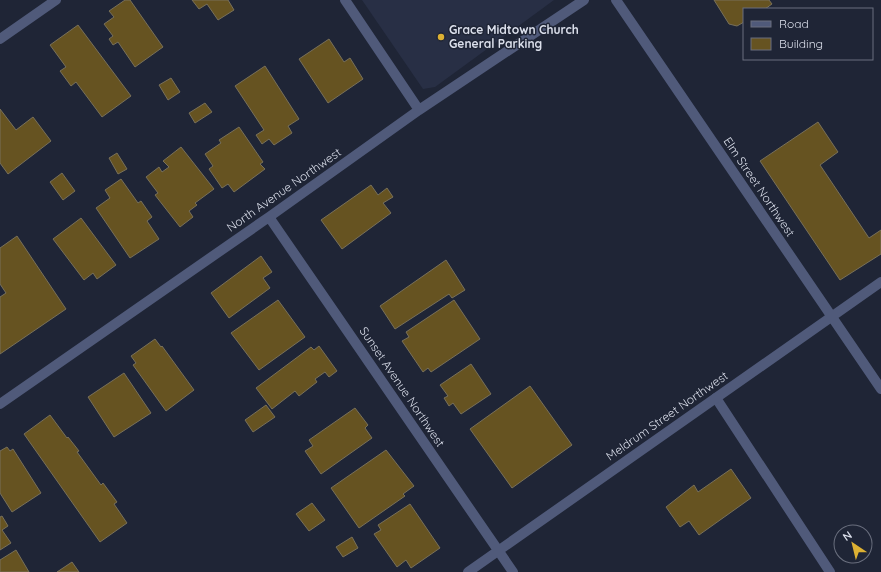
<svg xmlns="http://www.w3.org/2000/svg" width="881" height="572" font-family="Quicksand,sans-serif">
<style>
.built{fill:#282f45}
.building{fill:#665321;stroke:#78705a}
.lines{fill:none;stroke-linecap:round;stroke-linejoin:round}
.lane{stroke:#505a7a;stroke-width:10}
.street{stroke:#505a7a;stroke-width:10}
.poi-dot{fill:#ddb133;stroke:#1f2536;stroke-width:1.5}
.labels{text-anchor:middle;stroke-width:3;stroke-linejoin:round;paint-order:stroke}
.poi-label{font-size:12px;font-weight:bold;fill:#dbdfeb;stroke:#1f2536;text-anchor:start}
.street-label{font-size:12px;fill:#dbdfeb;stroke:#1f2536}
</style>
<rect width="100%" height="100%" fill="#1f2536"/>
<path class="built" d="M362,0H554L435,87L423,89Z"/>
<path class="building" d="M125,0H130L163,47L135,67L118,42L113,45L109,39L113,36L104,24L114,17L109,11Z
M192,0H228L234,10L218,20L207,4L199,9Z
M714,0H769L772,4L765,9H744V22L737,26L729,24Z
M78,25L131,96L102,117L76,82L71,86L60,71L66,67L50,45Z
M329,39L344,62L350,58L363,79L328,103L299,59Z
M265,66L299,119L288,126L292,133L274,145L269,139L262,144L256,135L264,130L235,86Z
M171,78L180,92L168,100L159,85Z
M205,103L212,112L195,123L189,113Z
M0,109L16,130L33,117L51,141L8,174L0,163Z
M818,122L838,152L820,165L869,238L881,230V254L840,280L760,161Z
M239,127L263,162L260,164L265,169L234,192L228,184L222,188L209,169L213,166L205,154L221,143L219,140Z
M181,147L214,189L195,203L197,205L189,211L193,217L180,227L155,195L158,193L146,177L159,167L162,172L169,167L163,161Z
M117,153L127,169L118,174L109,158Z
M62,173L75,191L63,200L50,182Z
M121,179L138,203L141,201L152,217L147,221L159,239L130,258L96,208L110,198L105,190Z
M371,185L378,195L387,188L393,197L383,203L391,213L342,249L321,220Z
M81,218L116,265L97,279L93,273L84,280L53,239Z
M17,236L66,309L0,354V297L6,293L0,284V248Z
M261,256L272,272L263,278L270,288L229,318L211,293Z
M446,260L465,290L452,298L449,294L395,329L380,306Z
M278,300L305,337L259,370L231,333Z
M454,300L480,339L431,372L428,368L423,372L402,341L409,337L406,332Z
M155,339L161,347L162,346L194,390L166,411L133,365L136,363L131,356Z
M319,346L337,371L329,377L325,372L315,379L317,382L299,396L295,391L272,409L256,388L311,347L314,350Z
M471,364L491,394L461,414L453,403L449,406L444,398L448,396L440,385Z
M124,373L151,413L114,437L88,397Z
M530,386L572,445L512,488L470,429Z
M266,405L275,417L253,432L245,420Z
M355,408L368,425L365,428L372,438L321,474L305,451L313,446L309,440Z
M50,415L67,438L68,437L79,451L77,452L101,485L103,483L117,502L114,504L127,523L100,542L24,434Z
M7,447L10,451L13,449L41,493L12,512L0,493V451Z
M386,450L414,486L403,494L405,496L359,528L331,488Z
M731,469L751,498L699,535L689,521L680,527L666,507L694,485L698,492Z
M312,503L325,520L309,531L296,514Z
M410,504L440,548L411,568L406,560L397,567L374,534L381,530L378,525Z
M2,516L8,526L2,530L11,543L0,550V517Z
M352,537L358,548L343,557L336,547Z
M16,550L29,572H0V560Z
M72,562L79,572H57Z"/>
<g class="lines">
<path class="lane" d="M716,398L830,572"/>
<path class="street" d="M345,0L419,110
M616,0L881,389
M0,39L56,0
M269,217L513,572
M0,404L269,217L419,110L584,0
M468,572L881,282"/>
</g>
<circle class="poi-dot" cx="441" cy="37" r="4"/>
<g class="labels">
<g class="poi-label">
<text x="449" y="34">Grace Midtown Church<tspan x="449" dy="14">General Parking</tspan></text>
</g>
<g class="street-label">
<text transform="translate(759 187) rotate(56)" y="4">Elm Street Northwest</text>
<text transform="translate(284 190) rotate(-35)" y="4">North Avenue Northwest</text>
<text transform="translate(402 387) rotate(56)" y="4">Sunset Avenue Northwest</text>
<text transform="translate(667 416) rotate(-35)" y="4">Meldrum Street Northwest</text>
</g>
</g>
<rect x="743" y="8" width="130" height="52" fill="#1f2536" stroke="#6a6f7e"/>
<rect x="751" y="21" width="20" height="6" fill="#505a7a" stroke="#6a6f7e"/>
<text x="779" y="28" font-size="12" fill="#dbdfeb">Road</text>
<rect x="751" y="38" width="20" height="12" fill="#665321" stroke="#6a6f7e"/>
<text x="779" y="48" font-size="12" fill="#dbdfeb">Building</text>
<g transform="translate(853 544) rotate(325)"><circle r="19" fill="#1f2536" stroke="#6a6f7e"/>
<path d="M0-3L7 15L0 10L-7 15Z" fill="#ddb133"/>
<text y="-6" font-size="11" font-weight="bold" text-anchor="middle" fill="#dbdfeb">N</text>
</g>
</svg>
